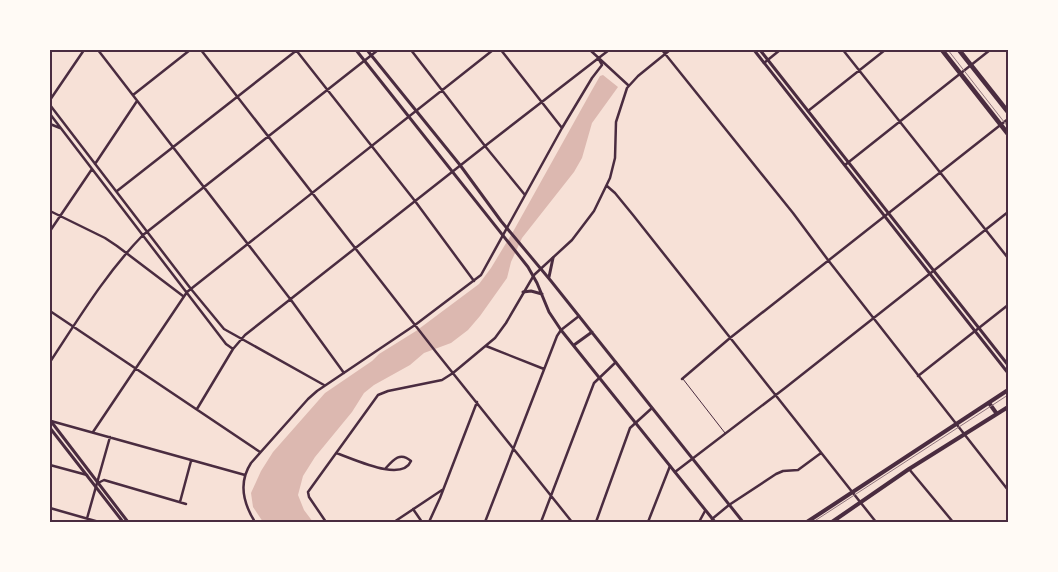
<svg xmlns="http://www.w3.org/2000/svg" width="1058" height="572" font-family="'Nunito Sans',sans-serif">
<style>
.water{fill:#dcb8b0}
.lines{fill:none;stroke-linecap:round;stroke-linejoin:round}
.service{stroke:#4a2c40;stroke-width:1}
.minor{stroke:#4a2c40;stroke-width:2.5}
.tertiary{stroke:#4a2c40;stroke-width:3}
.secondary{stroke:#4a2c40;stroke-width:4}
.primary{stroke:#4a2c40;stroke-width:4.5}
.tram{stroke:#8f747c;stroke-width:1}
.neatline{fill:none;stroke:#4a2c40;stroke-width:2}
</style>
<rect width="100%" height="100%" fill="#f7e1d7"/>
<path class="water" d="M603,75L618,87L592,123L582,158L574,172L522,238L511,262L507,278L480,316L468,330L451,343L424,353L410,365L374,385L364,393L352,412L315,457L303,476L298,495L304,510L313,522H263L253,507L251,493L261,471L273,452L325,393L372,361L379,354L416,331L479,284L491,268L514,230L592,90L600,76Z"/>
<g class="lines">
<path class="service" d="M683,379L725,433"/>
<path class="minor" d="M98,50L291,300L344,373
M201,50L436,352L572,522
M296,50L415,201L474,281
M411,50L485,146L525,195
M501,50L562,128
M590,50L628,85
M662,50L793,213L828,260L1008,490
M843,50L1008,258
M764,63L780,50
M133,95L190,50
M50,100L84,50
M50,105L191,289L224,329L324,385
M808,111L885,50
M50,114L226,344L233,349
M50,124L60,128
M95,164L137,101
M845,165L990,50
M607,186L615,193L633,215L876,522
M117,191L297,50
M50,211L105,238L117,246L183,296
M50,231L92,169
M50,311L260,452
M486,346L544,369
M50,362C79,318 106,273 143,235L378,50
M918,376L1008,305
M682,379L730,338L1008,119
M197,409L233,349L245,335L485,146L609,50
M51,421L245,475
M93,432L187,292L493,50
M336,453C352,458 402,483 411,461C400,451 393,460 385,469
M50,465L87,475
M909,469L953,522
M675,472L785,388L1008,212
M98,483L104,480L186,504
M180,502L191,461
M50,508L99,522
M413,509L422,522
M712,519L729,505L776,474L783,471L798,470L821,453
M86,522L110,437
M255,522C243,503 238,483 251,463L308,399L317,391L415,325L481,275L562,128L592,78L602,65L598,58
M326,522L309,497L308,492L378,395L388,391L442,380L453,373L495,338L506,323L534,275L572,240L594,211L610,178L615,158L616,122L627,88L638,76L670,50
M394,522L442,490
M429,522L440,498L477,402
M485,522L557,336L561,330L579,316
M541,522L594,383L616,362
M596,522L630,428L652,408
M648,522L670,466
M699,522L705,511"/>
<path class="tertiary" d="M356,50L528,267L537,283L549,312L561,330L715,522
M367,50L460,165L501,221L551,281L743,522
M754,50L1008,373
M760,50L1008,365
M549,277L553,258
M523,292L531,291L542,294
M574,345L592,332
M50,420L128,522
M50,428L123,522"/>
<path class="secondary" d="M989,403L997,414
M807,522L1008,390
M832,522L909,469L1008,407"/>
<path class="primary" d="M942,50L1008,134
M959,50L1008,112"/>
<path class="tram" d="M948,50L1008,127
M813,522L1008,395"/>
</g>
<rect width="1058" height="572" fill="none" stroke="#fffaf5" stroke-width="102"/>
<rect x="51" y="51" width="956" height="470" class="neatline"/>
</svg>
